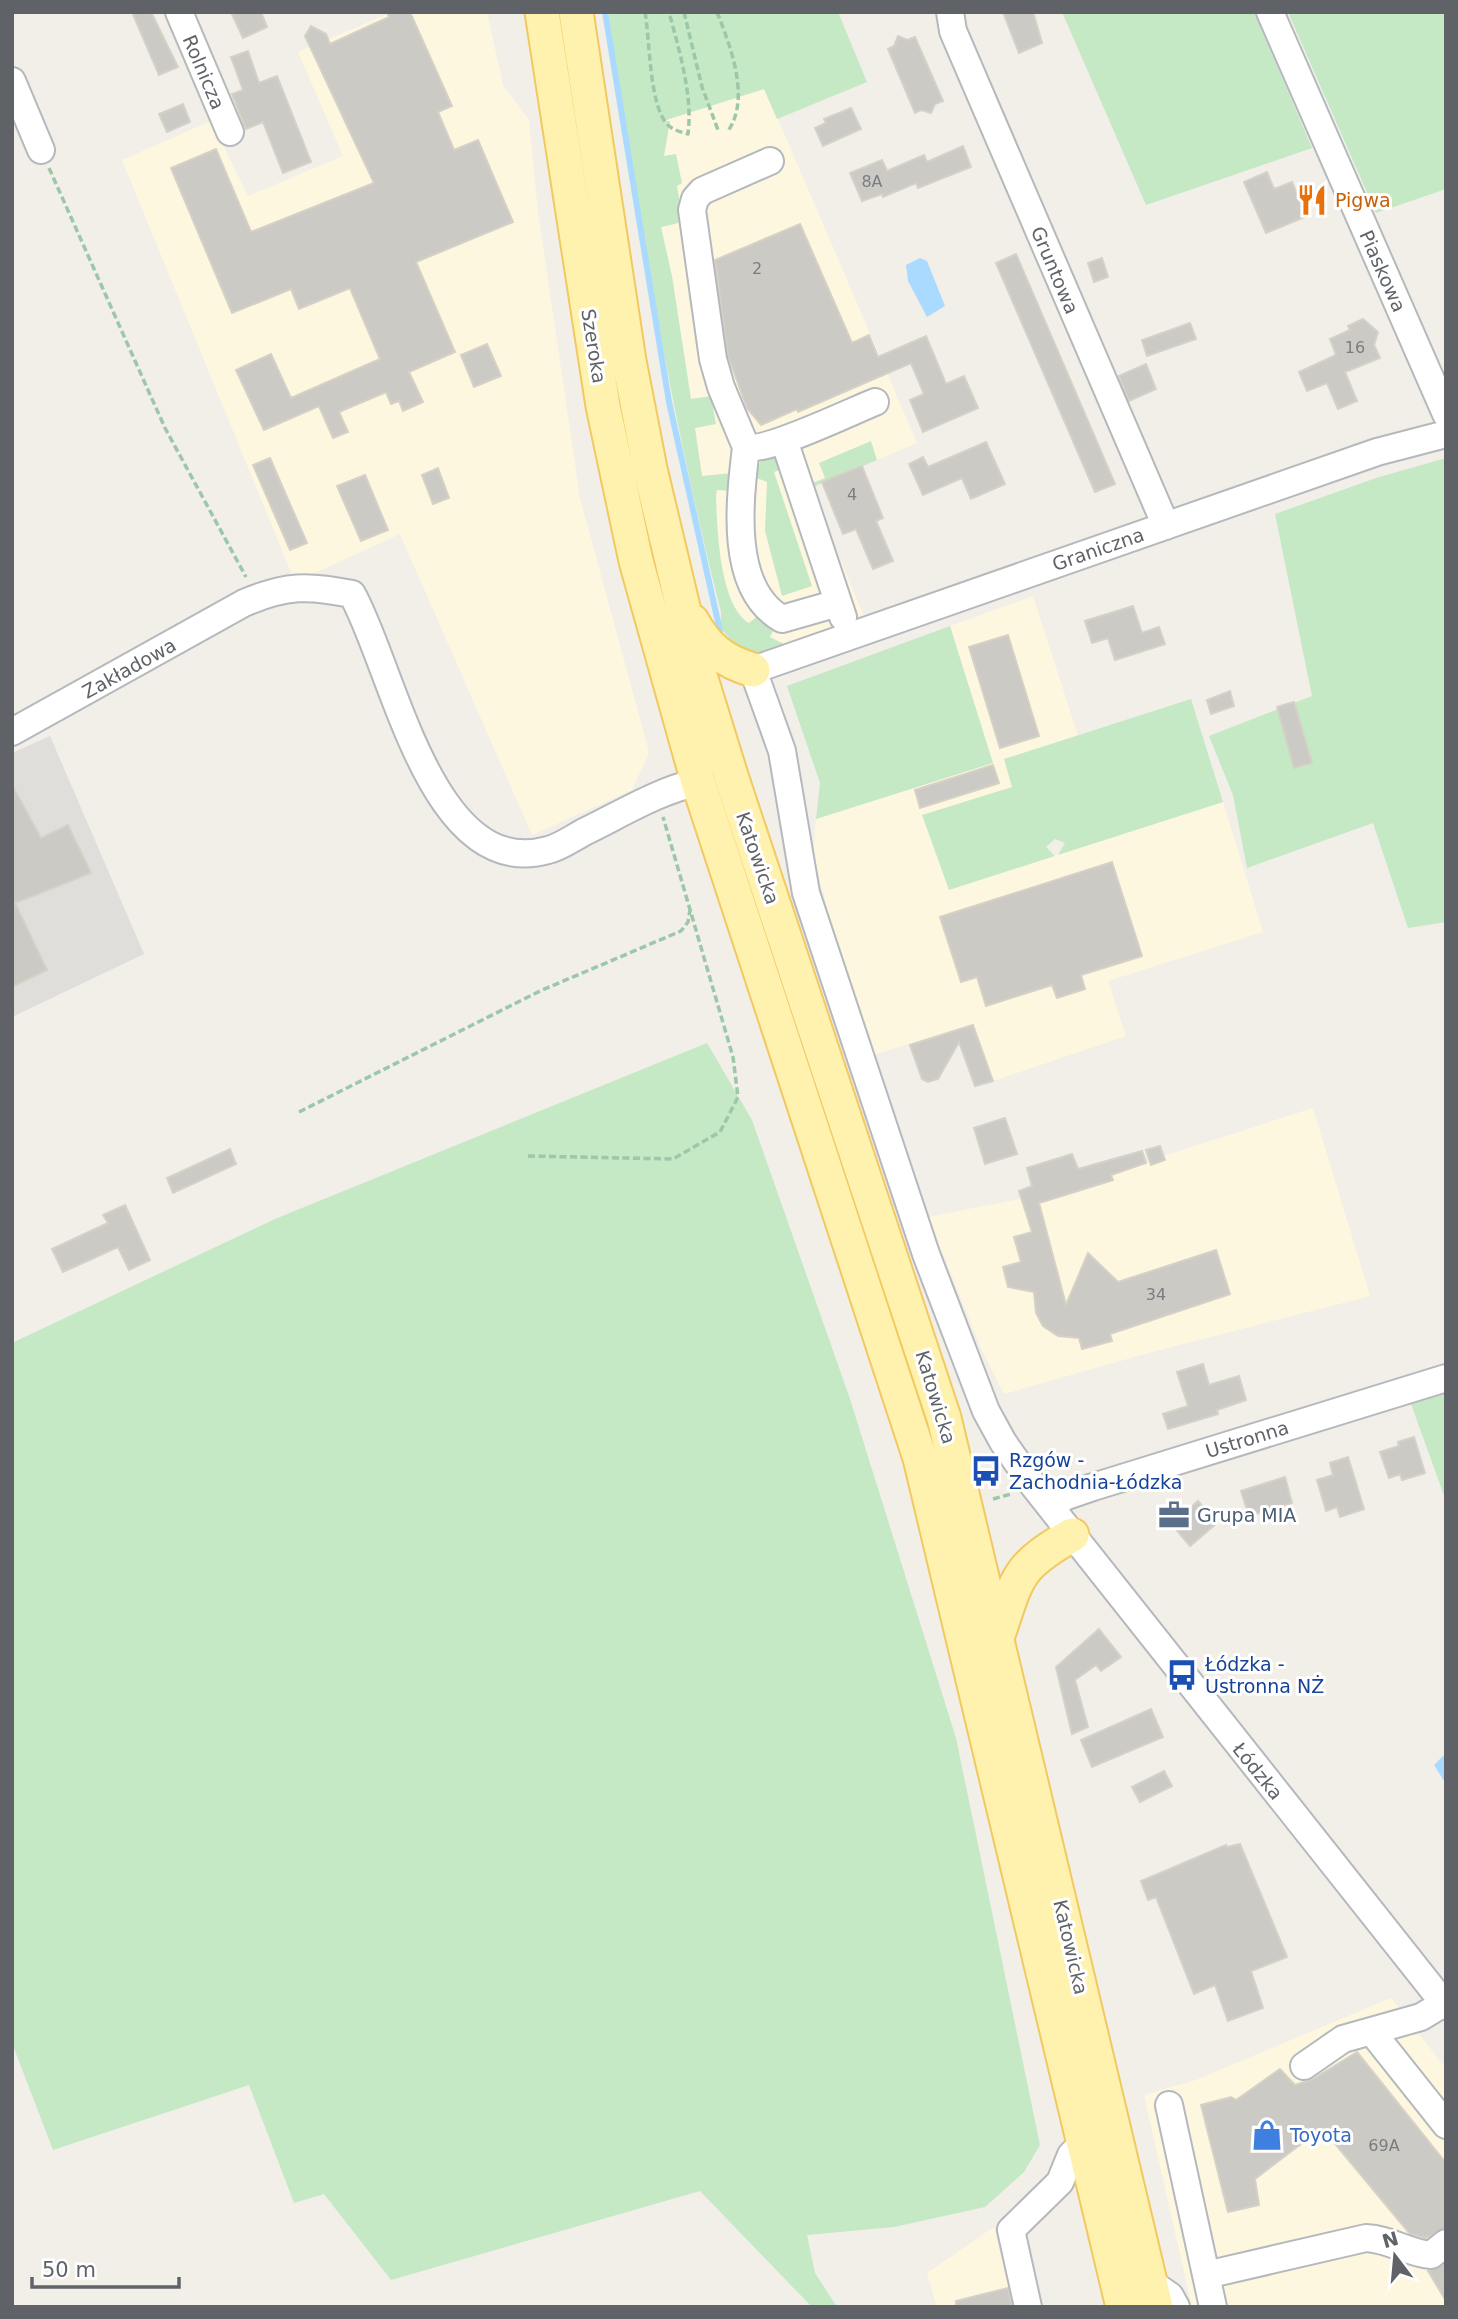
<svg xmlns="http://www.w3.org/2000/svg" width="1458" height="2319" font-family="'DejaVu Sans',sans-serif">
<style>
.commercial{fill:#fef7e0}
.industrial{fill:#e0deda}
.green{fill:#c5e8c5}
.water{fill:#aadaff}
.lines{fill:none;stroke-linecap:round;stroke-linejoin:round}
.stream{stroke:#aadaff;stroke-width:6}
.building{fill:#cccac5;stroke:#d6d1c6;stroke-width:2}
.minor-casing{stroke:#b5b8bc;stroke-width:30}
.major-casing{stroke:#f2c960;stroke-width:37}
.path{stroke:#9cc7a9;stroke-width:3.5;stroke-dasharray:7 3.5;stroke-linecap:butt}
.minor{stroke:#fff;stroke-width:26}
.major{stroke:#fff2af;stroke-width:33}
.labels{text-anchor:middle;stroke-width:6;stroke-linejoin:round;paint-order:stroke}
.number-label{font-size:16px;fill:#7a7d7f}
.street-label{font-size:19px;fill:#5f6368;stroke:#fff}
.food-label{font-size:19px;fill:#c56008;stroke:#fff;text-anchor:start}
.transit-label{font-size:19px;fill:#164399;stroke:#fff;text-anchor:start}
.service-label{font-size:19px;fill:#4e5e75;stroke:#fff;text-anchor:start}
.shop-label{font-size:19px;fill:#366cbe;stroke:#fff;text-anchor:start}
</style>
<rect width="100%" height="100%" fill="#f1efe8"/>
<path class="commercial" d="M393,12H487L503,85L529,120L538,212L580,498L649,752L632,790L532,835L400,534L295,582L122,160L211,121L248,196L343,156L298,52Z
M765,89L917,443L811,488L867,624L765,660L734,616L702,505L647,126Z
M1033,596L1078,736L1004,759L1037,861L1223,802L1263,932L1108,981L1126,1036L990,1082L972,1024L873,1055L832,927L813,853L816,819L992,763L950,626Z
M1313,1108L1370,1296L1152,1352L1004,1394L981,1348L928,1217L1045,1194Z
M1391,1998L1446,2069V2307H1192L1144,2095L1196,2080Z
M994,2227L1013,2307H937L927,2273Z"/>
<path class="industrial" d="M50,736L144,954L12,1017V753Z"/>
<path class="green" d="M608,12H838L867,82L777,119L764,89L663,121H670L664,156L676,154L682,183L677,186L683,222L661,227L672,276L691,399L711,396L716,424L695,428L702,476L732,473L730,491L717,490L716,494C717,526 719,605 749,623L760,614L776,625L770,637L790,647L745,659L721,628V612C671,416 637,213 608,12Z
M1062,12H1254L1312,148L1146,205Z
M1288,12H1446V189L1376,213Z
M871,441L877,460L811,488L810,484L825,478L819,463Z
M776,453L788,467L774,472L812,586L782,596L765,531L767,482L754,477L762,458Z
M1446,458V922L1408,928L1373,823L1247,868L1233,795L1209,736L1312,696L1275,514L1376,478Z
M950,626L993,763L816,819L820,783L787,686Z
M1191,699L1223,802L1058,855L1065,843L1055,839L1046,847L1055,856L949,890L922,815L1012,787L1004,759Z
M707,1043L752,1120L850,1399L956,1738L1040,2145L1024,2172L985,2207L894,2227L807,2235L815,2273L837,2307H812L700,2191L391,2280L324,2194L294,2203L249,2085L53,2150L12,2043V1343L275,1219Z
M1446,1393V1501L1411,1404Z"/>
<path class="water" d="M920,258L927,261L945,306L927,317L908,281L906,265Z
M1446,1753V1784L1434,1765Z"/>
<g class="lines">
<path class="stream" d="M605,12L669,402L720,631"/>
</g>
<path class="building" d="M132,12H151L178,67L159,75Z
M231,12H261L267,27L243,38Z
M387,12H410L452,106L438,112L454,150L478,140L513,222L416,262L455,352L409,372L423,402L403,411L399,401L391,404L386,392L339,412L348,432L333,438L319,406L264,430L236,370L271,354L291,398L380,359L350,288L299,309L291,289L232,313L171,168L216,149L251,232L374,183L305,36L311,26L326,34L330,44L389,17Z
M1003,12H1033L1042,43L1019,53Z
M898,36L907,40L915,37L943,101L935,104L931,113L921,110L915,113L888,49L894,46Z
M248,51L259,83L277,76L311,162L283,173L263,122L246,129L232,94L243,90L231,57Z
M183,104L190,122L167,132L159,114Z
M851,108L861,129L823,146L815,128L826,123L824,119Z
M963,146L971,167L918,188L916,183L883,197L882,194L862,201L850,173L882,160L887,171L924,155L927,162Z
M1267,172L1274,189L1292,182L1307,216L1266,233L1244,182Z
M800,224L852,343L869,335L878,357L926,336L946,384L964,376L978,408L923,432L910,400L924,394L911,363L798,412L797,409L761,425L747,408L728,356L715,260Z
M1016,254L1115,484L1095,492L996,263Z
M1102,258L1108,277L1094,282L1088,263Z
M1363,319L1378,332L1374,345L1380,358L1345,372L1357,401L1338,409L1327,383L1307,391L1299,372L1336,355L1330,339L1350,330L1348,326Z
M1190,323L1196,339L1147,356L1142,340Z
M487,344L501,376L474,387L461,355Z
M1146,364L1156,389L1129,401L1119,376Z
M986,442L1005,484L971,499L962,478L923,495L909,464L923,457L928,467Z
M270,458L307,543L290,550L253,465Z
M862,466L883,518L876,521L893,561L873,569L856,529L843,534L822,482Z
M438,468L449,498L433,504L422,475Z
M365,475L388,530L361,541L337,486Z
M1133,606L1142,633L1159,627L1165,644L1115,660L1108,638L1092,643L1085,621Z
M1008,635L1039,736L1000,748L969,647Z
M1230,691L1234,706L1211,714L1207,700Z
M1294,702L1312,763L1294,768L1277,707Z
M993,765L999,783L920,808L915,790Z
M12,785L41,838L68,825L91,873L15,903L47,970L12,987Z
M1112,862L1142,956L1081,975L1085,989L1057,998L1052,985L986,1006L977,977L961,982L940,917Z
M973,1025L993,1081L975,1086L959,1042L938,1079L928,1082L922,1079L910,1045Z
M1005,1118L1017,1154L985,1164L974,1128Z
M1160,1146L1165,1160L1151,1165L1146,1150Z
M230,1149L236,1164L173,1193L167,1178Z
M1142,1151L1146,1163L1111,1175L1113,1180L1039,1203L1066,1305L1088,1253L1118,1282L1216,1250L1230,1294L1110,1334L1112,1341L1082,1349L1079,1338L1058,1336L1043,1326L1036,1313L1034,1292L1008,1287L1003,1267L1021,1262L1014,1237L1032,1232L1019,1191L1032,1186L1027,1168L1072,1154L1078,1169Z
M125,1205L150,1260L129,1270L118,1247L63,1272L52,1249L108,1223L103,1215Z
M1203,1364L1209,1385L1239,1376L1246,1400L1217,1410L1218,1414L1168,1429L1163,1414L1188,1406L1177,1372Z
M1414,1437L1425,1473L1402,1480L1400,1474L1389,1478L1380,1452L1399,1446L1398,1442Z
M1348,1457L1364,1509L1340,1517L1337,1507L1326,1511L1317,1480L1333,1475L1330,1463Z
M1285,1477L1292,1503L1249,1516L1241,1491Z
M1178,1501L1186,1512L1198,1501L1217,1523L1190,1546L1163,1514Z
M1099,1629L1121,1657L1101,1671L1096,1665L1075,1680L1088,1727L1072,1734L1056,1667Z
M1151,1709L1163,1737L1092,1767L1081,1740Z
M1164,1771L1172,1786L1140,1802L1132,1787Z
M1240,1844L1287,1957L1251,1971L1263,2008L1228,2021L1215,1985L1194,1994L1156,1897L1148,1900L1141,1881L1226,1845L1227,1847Z
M1357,2052L1446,2163V2228L1426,2238L1410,2234L1322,2128L1255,2179L1259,2205L1228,2212L1201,2105L1231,2097L1236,2100L1280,2069L1295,2085L1313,2079Z
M1446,2263V2301L1428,2271Z
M1008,2288L1012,2307H956V2301Z"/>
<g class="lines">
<defs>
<path id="minor" d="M179,12L230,132
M950,12L953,31L1166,526
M1270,12L1446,414
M12,81L41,150
M770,161L702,191L695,199L692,210L713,359L721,387L746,447C766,453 852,411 875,402
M1446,434L1377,452L753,670L782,751L806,893L926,1254L986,1411L1003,1442L1033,1485L1446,2006
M784,440L843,617
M746,447C740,499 728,588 782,619L838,603
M12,732L244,603C286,585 308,585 352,594C393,666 431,883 548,850C561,847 574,837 586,831C623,813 658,791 698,782
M1052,1508L1064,1497L1093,1487L1446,1378
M1372,2032L1446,2125
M1304,2066L1343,2039L1421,2017L1444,2003
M1169,2105L1213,2307
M1206,2275L1366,2238C1390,2239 1407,2253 1431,2255L1446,2243
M1150,2282L1170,2296L1176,2307
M1028,2307L1011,2230L1060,2182L1071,2155L1084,2142"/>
<path id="major" d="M542,12L603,406L636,561L698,782L920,1458L1123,2307
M576,12L629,361L650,469L697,666L732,779L944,1418L1156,2307
M692,621C707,648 723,661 753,670
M998,1635C1018,1576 1016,1567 1072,1535"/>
</defs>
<use href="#minor" class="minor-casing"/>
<use href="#major" class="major-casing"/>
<path class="path" d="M645,12C650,39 649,107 668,125C673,130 681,132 688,134C693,95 679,50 669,12
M684,12L702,87L718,130
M717,12C730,45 751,98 728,131
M49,168L165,428L246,577
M299,1112L540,991L681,931L688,922L690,910
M528,1156L673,1159L720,1132L738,1097L733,1057L663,817
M993,1499L1011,1494"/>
<use href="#minor" class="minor"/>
<use href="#major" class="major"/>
</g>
<defs>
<symbol id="restaurant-bare" viewBox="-9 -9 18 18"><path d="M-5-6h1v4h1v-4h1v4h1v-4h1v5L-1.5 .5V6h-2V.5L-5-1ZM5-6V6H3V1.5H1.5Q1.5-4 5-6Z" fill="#e8710a" stroke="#fff" stroke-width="2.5" paint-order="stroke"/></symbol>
<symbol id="bus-bare" viewBox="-9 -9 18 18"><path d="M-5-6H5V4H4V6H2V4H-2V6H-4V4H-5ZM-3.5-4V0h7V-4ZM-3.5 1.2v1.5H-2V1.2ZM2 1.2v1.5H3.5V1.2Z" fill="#1a4fb4" stroke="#fff" stroke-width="2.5" paint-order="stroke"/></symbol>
<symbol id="office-bare" viewBox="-9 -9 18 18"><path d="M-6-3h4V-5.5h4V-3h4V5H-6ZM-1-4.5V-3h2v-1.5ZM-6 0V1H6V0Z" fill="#5c6f8a" stroke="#fff" stroke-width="2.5" paint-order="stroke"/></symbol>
<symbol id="shop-bare" viewBox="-9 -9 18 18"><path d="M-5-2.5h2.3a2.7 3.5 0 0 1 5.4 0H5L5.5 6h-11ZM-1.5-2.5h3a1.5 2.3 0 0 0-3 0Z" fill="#3f7fe0" stroke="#fff" stroke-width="2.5" paint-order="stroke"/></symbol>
</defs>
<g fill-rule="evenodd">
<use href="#restaurant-bare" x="1290" y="178" width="44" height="44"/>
<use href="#bus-bare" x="964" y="1449" width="44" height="44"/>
<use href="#office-bare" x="1152" y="1493" width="44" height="44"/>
<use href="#bus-bare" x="1160" y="1653" width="44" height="44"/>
<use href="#shop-bare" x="1245" y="2113" width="44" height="44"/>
</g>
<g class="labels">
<g class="number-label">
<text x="872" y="187">8A</text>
<text x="757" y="274">2</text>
<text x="1355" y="353">16</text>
<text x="852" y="500">4</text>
<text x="1156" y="1300">34</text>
<text x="1384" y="2151">69A</text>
</g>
<g class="street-label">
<text transform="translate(204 72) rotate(67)" y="7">Rolnicza</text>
<text transform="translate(1055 270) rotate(67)" y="7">Gruntowa</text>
<text transform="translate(1383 271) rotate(66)" y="7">Piaskowa</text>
<text transform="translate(594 346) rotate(81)" y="7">Szeroka</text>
<text transform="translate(1098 549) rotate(-19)" y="7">Graniczna</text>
<text transform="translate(129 668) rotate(-29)" y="7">Zakładowa</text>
<text transform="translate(758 858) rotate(71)" y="7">Katowicka</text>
<text transform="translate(936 1397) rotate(73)" y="7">Katowicka</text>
<text transform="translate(1247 1439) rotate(-17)" y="7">Ustronna</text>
<text transform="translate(1258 1771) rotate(51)" y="7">Łódzka</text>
<text transform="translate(1071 1947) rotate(77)" y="7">Katowicka</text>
</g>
<g class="food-label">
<text x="1335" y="207">Pigwa</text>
</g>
<g class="transit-label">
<text x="1009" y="1467">Rzgów -<tspan x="1009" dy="22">Zachodnia-Łódzka</tspan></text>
<text x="1205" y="1671">Łódzka -<tspan x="1205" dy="22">Ustronna NŻ</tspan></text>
</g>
<g class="service-label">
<text x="1197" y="1522">Grupa MIA</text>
</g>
<g class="shop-label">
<text x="1290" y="2142">Toyota</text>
</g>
</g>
<rect width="1458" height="2319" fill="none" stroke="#5f6368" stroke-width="28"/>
<g transform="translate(1395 2256) rotate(344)" stroke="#ffffff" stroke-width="5" paint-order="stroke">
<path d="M0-5L12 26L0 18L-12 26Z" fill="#5f6368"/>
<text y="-10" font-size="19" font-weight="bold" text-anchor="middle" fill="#5f6368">N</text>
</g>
<path d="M32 2277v10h147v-10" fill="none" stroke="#5f6368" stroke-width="3.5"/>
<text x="42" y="2277" font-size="21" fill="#5f6368" stroke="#ffffff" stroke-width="5" paint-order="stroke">50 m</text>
</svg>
